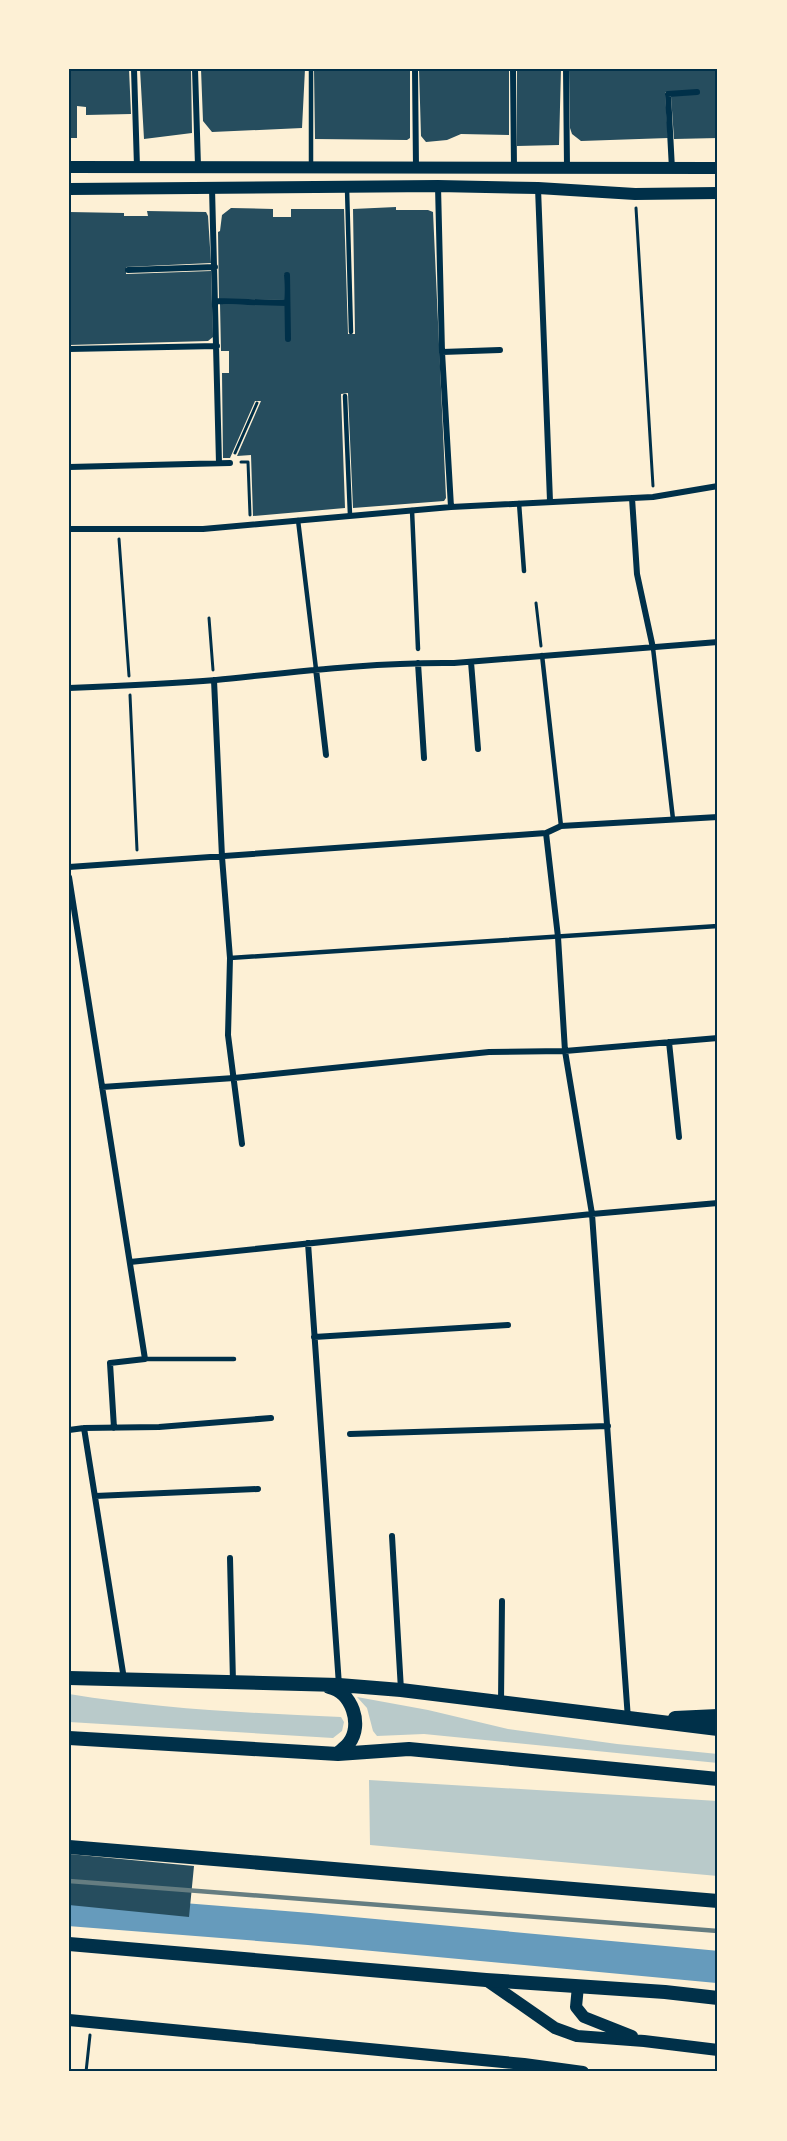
<svg xmlns="http://www.w3.org/2000/svg" width="787" height="2141" font-family="Signika,sans-serif">
<style>
.green{fill:#b9caca}
.lines{fill:none;stroke-linecap:round;stroke-linejoin:round}
.river{stroke:#669bbc;stroke-width:32}
.building{fill:#264d5e}
.path{stroke:#003049;stroke-width:3}
.service{stroke:#003049;stroke-width:4.5}
.minor{stroke:#003049;stroke-width:6}
.secondary{stroke:#003049;stroke-width:12}
.primary{stroke:#003049;stroke-width:14}
.rail{stroke:#657d81;stroke-width:4.5}
.neatline{fill:none;stroke:#003049;stroke-width:2}
</style>
<rect width="100%" height="100%" fill="#fdf0d5"/>
<path class="green" d="M69,1694C161,1709 249,1713 341,1717L344,1722L342,1731L333,1738L69,1722Z
M357,1697L428,1710L508,1729L617,1744L718,1754V1763L424,1734L377,1736L373,1731L367,1708Z
M369,1780L718,1801V1876L370,1845Z"/>
<g class="lines">
<path class="river" d="M69,1910L309,1929L718,1967"/>
</g>
<path class="building" d="M69,69H129L131,114L86,115V107L77,106V138H69Z
M140,69H191L192,133L144,139Z
M201,69H305L302,128L212,132L203,121Z
M314,69H410V138L407,140L315,139Z
M419,69H509V135L461,134L447,140L426,142L421,136Z
M517,69H561L559,145L517,146Z
M569,69H718V138L674,139L671,96L699,94V91L665,92L668,138L581,141L572,134L570,128Z
M396,207V210H428L433,212L446,498L444,501L353,508L348,393L341,394L345,508L253,516L251,455L237,456L261,401H255L230,458H223L222,373H229V351H221L220,304L285,305L288,274H284L285,300L219,299L218,232L220,231L222,215L231,208L273,209V217H291V209H344L348,334H355L353,209Z
M147,211L206,212L208,216L211,263L126,267V274L211,271L213,337L208,341L69,345V212L124,213V216H148Z
M69,1854L194,1866L189,1917L69,1905Z"/>
<g class="lines">
<path class="path" d="M636,208L653,486
M235,453L257,403
M241,462H248L250,515
M119,539L129,676
M536,603L541,646
M209,618L213,670
M130,695L137,850
M86,2072L90,2035"/>
<path class="service" d="M311,69V166
M347,188L351,332
M345,396L350,515
M519,503L524,571
M412,510L418,649
M298,520L316,669
M653,648L673,819
M542,655L561,826
M230,958L718,926
M145,1359H234"/>
<path class="minor" d="M134,69L137,167
M195,69L198,166
M415,69L416,168
M513,69L514,168
M566,69L567,167
M672,169L668,94L697,92
M438,186L442,352L451,507
M212,188L219,463
M538,188L550,501
M128,270L215,267
M287,275L288,339
M216,301L287,303
M69,349L217,346
M442,352L500,350
M69,467L230,463
M632,498L637,574L653,648
M69,529H203L451,507L653,497L718,486
M471,662L478,749
M418,663L424,758
M316,669L326,755
M214,680L222,857L230,958L228,1035L242,1144
M69,688C118,686 167,684 216,680C295,672 374,662 454,663L718,642
M546,833L558,937L565,1051L592,1214L628,1719
M69,867L546,833L561,826L718,817
M69,877L145,1359L110,1363L114,1428
M669,1042L679,1137
M102,1087L234,1078L489,1052L565,1051L718,1038
M308,1243L339,1685
M130,1262L592,1214L718,1203
M314,1337L508,1325
M84,1428L124,1679
M69,1430L84,1428L159,1427L271,1418
M350,1434L608,1426
M95,1496L258,1489
M392,1536L401,1690
M230,1558L233,1682
M501,1702L502,1601"/>
<path class="secondary" d="M69,167L718,168
M69,189L438,186L538,188L635,194L718,193
M486,1980L555,2028L577,2036L644,2041L718,2050
M578,1986L576,2007L584,2017L632,2036
M69,2020L524,2064L583,2072"/>
<path class="primary" d="M69,1678L339,1685L401,1690L718,1729
M329,1687C352,1692 363,1725 349,1743C346,1747 341,1750 338,1754
M675,1718L718,1716
M69,1738L338,1754L409,1749L718,1779
M69,1847L718,1901
M69,1944L486,1980L665,1992L718,1998"/>
<path class="rail" d="M69,1881L718,1931"/>
</g>
<rect width="787" height="2141" fill="none" stroke="#fdf0d5" stroke-width="141"/>
<rect x="70" y="70" width="646" height="2000" class="neatline"/>
</svg>
